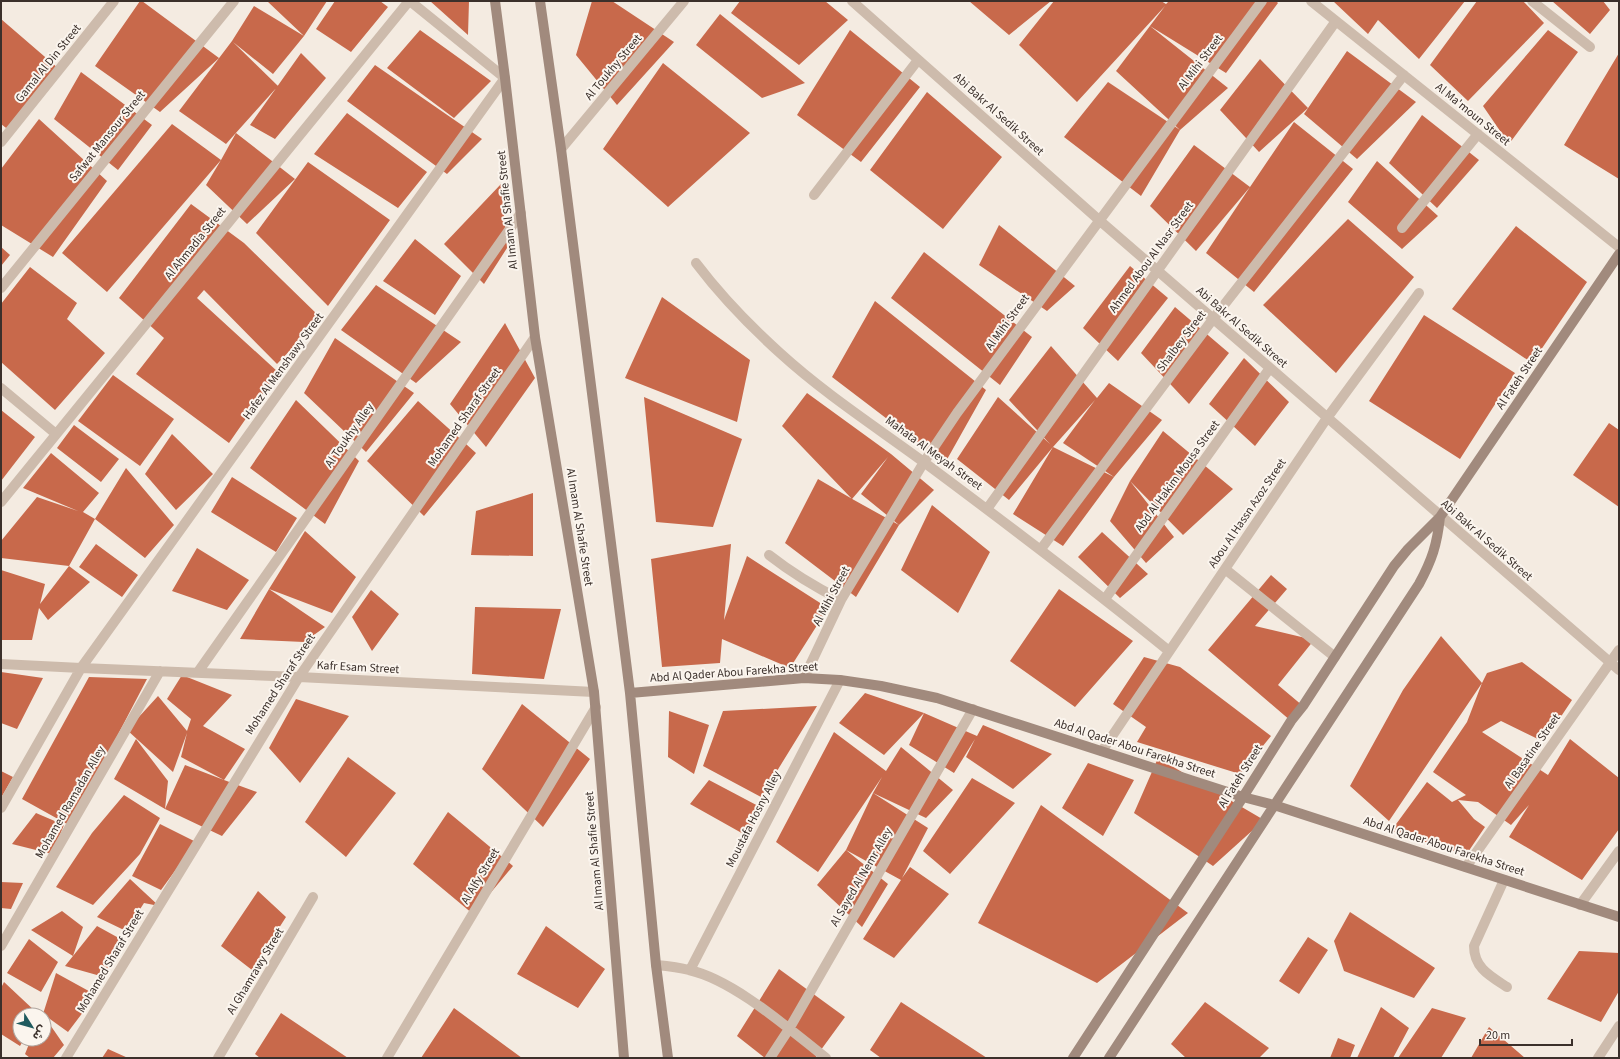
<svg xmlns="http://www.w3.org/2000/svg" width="1620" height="1059" font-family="'Source Sans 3','Noto Sans Arabic',sans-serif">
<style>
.building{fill:#c8694b}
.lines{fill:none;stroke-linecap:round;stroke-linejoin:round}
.lane{stroke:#cdbbac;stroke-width:10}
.street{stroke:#cdbbac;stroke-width:10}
.secondary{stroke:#a18a7d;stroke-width:10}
.labels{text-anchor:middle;stroke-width:4;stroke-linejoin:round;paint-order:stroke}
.street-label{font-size:12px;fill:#3b302b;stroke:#fbf5ee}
</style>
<rect width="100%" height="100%" fill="#f4ebe1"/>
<path class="building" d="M140,1H142L219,58L160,112L95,66Z
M267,1H327L304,36L273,74L233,42L278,86L226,144L179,111L232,41L254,6L304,36Z
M335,1H380L388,7L351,52L316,29Z
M430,1H469L468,35Z
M592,1H612L674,42L617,105L576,55Z
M740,1H825L848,20L799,65L731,13Z
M969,1H1051L1009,35Z
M1054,1H1161L1166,4L1169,1H1276L1278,3L1226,73L1150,26L1228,88L1180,130L1141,196L1064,137L1108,82L1180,130L1116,71L1165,6L1077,102L1019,45Z
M1333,1H1465L1419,59L1378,20L1368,34Z
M1477,1H1523L1544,23L1468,101L1430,65Z
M1552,1H1603L1610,10L1590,34Z
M720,14L805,83L762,98L696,45Z
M1,19L59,69L10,131L1,124Z
M420,30L491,81L454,118L387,68Z
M850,30L920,87L861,162L797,115Z
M1548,30L1578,52L1509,144L1483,106Z
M1347,51L1416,102L1357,159L1304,114Z
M301,53L326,78L275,139L250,125Z
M1619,53V179L1564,145Z
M1260,59L1308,108L1259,152L1220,110Z
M663,63L750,133L668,207L603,149Z
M375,65L482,139L447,174L347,101Z
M81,72L152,125L118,170L54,119Z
M927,92L1002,157L943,229L870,170Z
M347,113L427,172L398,208L314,154Z
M1422,115L1479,160L1437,208L1389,163Z
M39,119L107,181L53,257L1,225V169Z
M1294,122L1353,169L1254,292L1206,253L1250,187L1196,251L1150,206L1194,145L1250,187Z
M172,124L221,160L236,133L295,179L247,224L206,185L221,160L107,292L62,253Z
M1377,161L1438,216L1402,249L1348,202Z
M308,162L390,220L328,306L256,233Z
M501,184L507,248L484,284L444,244Z
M191,204L244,243L321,318L277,364L204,290L197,298L278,372L229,443L136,374L164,338L119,298Z
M1348,219L1414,277L1336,373L1263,305Z
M999,225L1075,286L1047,311L979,265Z
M1516,226L1587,282L1532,363L1452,309Z
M415,239L461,276L435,315L383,281Z
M1,247L10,255L1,266Z
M924,252L1032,337L1000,385L891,298Z
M1130,266L1168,298L1118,361L1083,328Z
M30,267L77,303L67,319L105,353L55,410L1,362V304Z
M376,285L461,342L416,383L341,330Z
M662,297L750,360L737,422L625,378Z
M875,301L986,390L945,463L832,377Z
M1175,307L1229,353L1189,404L1141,353Z
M1424,315L1515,373L1460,459L1369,401Z
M505,323L535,378L486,447L450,404Z
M335,338L414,393L366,452L304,393Z
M1051,346L1097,398L1109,383L1162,420L1114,477L1063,546L1013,514L1053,447L1114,477L1063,443L1095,400L1053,447L1009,500L957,459L998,397L1050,444L1009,400Z
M1244,358L1289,402L1255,446L1209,404Z
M113,375L174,419L140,466L78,421Z
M807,393L891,454L934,490L899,525L856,597L785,543L818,479L854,500L899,525L861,494L888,457L852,499L782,426Z
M644,397L742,439L713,527L656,522Z
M296,400L359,461L325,524L250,468Z
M418,401L476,453L424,516L367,461Z
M1,410L35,437L1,481Z
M1609,423L1619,430V507L1573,475Z
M74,425L119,459L101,482L57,448Z
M1163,431L1233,489L1183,535L1130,481Z
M172,434L213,474L176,510L145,474Z
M51,453L99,493L83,512L95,519L69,566L90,582L48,620L39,608L32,640H1V570L45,584L40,604L69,566L1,558V541L37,497L78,511L23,488Z
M126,468L174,525L145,558L95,519Z
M232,477L297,518L276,552L211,512Z
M1130,481L1174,537L1146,563L1110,521Z
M533,493V556L471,555L476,511Z
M932,505L990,552L958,613L901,570Z
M305,531L356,577L332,613L269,589Z
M1102,532L1148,574L1120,598L1078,557Z
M96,544L138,575L122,597L79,567Z
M731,544L724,620L747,556L828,608L790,668L722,639L720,663L662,667L651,559Z
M197,548L249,580L227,610L172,591Z
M1271,575L1287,589L1255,626L1314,640L1278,685L1303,706L1291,721L1208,650Z
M269,589L325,627L304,642L240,639Z
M1059,589L1133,641L1075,707L1010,661Z
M371,590L399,614L372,651L352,617Z
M475,607L561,609L544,679L472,674Z
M1441,636L1482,683L1487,673L1522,662L1572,700L1544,742L1501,721L1482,732L1548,775L1570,739L1619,778V829L1582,880L1509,837L1529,805L1511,825L1478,802L1458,800L1474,819L1485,827L1466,855L1391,831L1427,782L1452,802L1466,795L1433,772L1467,722L1482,683L1389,821L1350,786L1403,690Z
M1144,657L1180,667L1271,736L1240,774L1137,742L1146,727L1113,704Z
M1,672L43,678L17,729L1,723Z
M182,675L232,695L203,726L245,749L224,780L257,792L222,836L165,809L185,765L224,780L181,757L187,733L173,772L127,730L158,696L187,731L191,719L167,699Z
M89,677L147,679L112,746L67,824L22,799Z
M865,693L924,713L884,755L839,723Z
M296,699L349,716L300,783L269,748Z
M522,704L590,759L543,827L482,769Z
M817,706L761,797L703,766L723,711Z
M669,711L709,725L694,774L668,757Z
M924,713L977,736L983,725L1052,754L1013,789L966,757L975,739L954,773L909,745Z
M834,732L886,771L901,747L953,790L926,818L873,793L882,777L818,872L776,842Z
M136,739L168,781L165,809L114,779Z
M348,757L396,793L346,857L305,822Z
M1158,758L1264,820L1213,866L1134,813Z
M1088,763L1134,780L1103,836L1062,808Z
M1,771L13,777L1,798Z
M972,778L1015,803L950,874L923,851Z
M709,780L762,808L747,836L690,804Z
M873,793L928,828L902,878L910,867L949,894L894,958L863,939L901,880L846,850Z
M124,795L160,818L140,854L93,905L56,887L92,833Z
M1041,805L1188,913L1097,983L978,923Z
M448,812L513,866L473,914L413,864Z
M36,813L64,825L52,854L12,844Z
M160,824L196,842L161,890L132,876Z
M846,850L888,884L862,927L817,885Z
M130,879L159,906L144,903L126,931L97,917Z
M1,882L23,883L11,909L1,908Z
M258,891L286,917L252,970L221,946Z
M62,911L83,927L73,956L97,926L126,942L104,977L65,966L73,956L31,930Z
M1350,912L1435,968L1414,998L1344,971L1334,941Z
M546,926L605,969L578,1008L517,974Z
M1308,937L1328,950L1299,994L1279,981Z
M29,939L58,962L41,992L7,973Z
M1579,951L1619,953V991L1601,1022L1547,999Z
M779,969L845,1017L815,1058H765L737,1036Z
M56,973L96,995L68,1032L43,1014Z
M4,982L36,1012L34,1015H20V1039H24L20,1046L1,1034V988Z
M901,1002L987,1058H881L870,1050Z
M1205,1002L1269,1048L1259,1058H1186L1171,1044Z
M1381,1007L1409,1028L1393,1058H1357Z
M454,1008L522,1058H421Z
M1432,1008L1466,1018L1441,1058H1398Z
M281,1013L348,1058H260L255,1054Z
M44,1016L64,1045L53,1058H30L25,1054L31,1039H44Z
M1489,1027L1525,1058H1471Z
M1338,1038L1355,1045L1350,1058H1330Z
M108,1049L128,1058H102Z"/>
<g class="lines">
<path class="lane" d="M1504,880L1474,946C1474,968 1490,976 1507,987"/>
<path class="street" d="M852,1L1099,220L1619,670
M1311,1L1619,247
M1532,1L1590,47
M1,142L114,1
M561,149L684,1
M814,195L918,60
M1402,228L1478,134
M696,263C721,296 749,325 780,353C825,394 876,427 925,463C1007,524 1089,586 1169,651
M1,288L234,1
M1,388L56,434
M1,502L409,1
M987,509L1336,21
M1041,549L1213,319L1404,75
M769,555C792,573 815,587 841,600
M1225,569L1335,657
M1105,599L1270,368
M1,664L81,668L299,677L594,692
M198,672L521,213
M804,678L841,600L924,462L957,413L1262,1
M1102,751L1327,418L1419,293
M1,808L81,668L505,78L410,1
M1466,867L1619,650
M1580,905L1619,851
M1,946L160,671
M656,965C667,966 678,967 689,970C734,980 789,1029 826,1058
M690,970L840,680
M66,1058L299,677L535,337
M218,1058L313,897
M387,1058L596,707
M770,1058L789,1029L973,709
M1598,1058L1619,1026"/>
<path class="secondary" d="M495,1L505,78L535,337L594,692L624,1058
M540,1L561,149L630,693L656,965L668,1058
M630,693L804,678L840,680L881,686L937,698L1243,797L1274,805L1619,917
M1073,1058L1243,797L1291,721L1303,706L1394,566L1408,549L1440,517L1619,254
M1109,1058L1419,584C1432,560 1437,545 1440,517"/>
</g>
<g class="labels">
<g class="street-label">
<text transform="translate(1200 62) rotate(-53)" y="4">Al Mihi Street</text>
<text transform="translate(48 63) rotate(-51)" y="4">Gamal Al Din Street</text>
<text transform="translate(613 67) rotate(-50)" y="4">Al Toukhy Street</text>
<text transform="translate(999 114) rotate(42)" y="4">Abi Bakr Al Sedik Street</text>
<text transform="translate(1473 114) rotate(39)" y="4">Al Ma'moun Street</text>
<text transform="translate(107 136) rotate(-51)" y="4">Safwat Mansour Street</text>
<text transform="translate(507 210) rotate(-96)" y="4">Al Imam Al Shafie Street</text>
<text transform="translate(195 243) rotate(-51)" y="4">Al Ahmadia Street</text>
<text transform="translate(1151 257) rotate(-54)" y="4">Ahmed Abou Al Nasr Street</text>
<text transform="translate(1007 322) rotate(-54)" y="4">Al Mihi Street</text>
<text transform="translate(1242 327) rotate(41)" y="4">Abi Bakr Al Sedik Street</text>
<text transform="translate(1181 341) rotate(-53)" y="4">Shalbey Street</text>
<text transform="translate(283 366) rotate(-54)" y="4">Hafez Al Menshawy Street</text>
<text transform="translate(1519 378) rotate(-56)" y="4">Al Fateh Street</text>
<text transform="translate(464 417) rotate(-55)" y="4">Mohamed Sharaf Street</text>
<text transform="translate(349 435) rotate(-55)" y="4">Al Toukhy Alley</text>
<text transform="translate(934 453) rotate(36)" y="4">Mahata Al Meyah Street</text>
<text transform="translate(1177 476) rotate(-54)" y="4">Abd Al Hakim Mousa Street</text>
<text transform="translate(1247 513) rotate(-56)" y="4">Abou Al Hassn Azoz Street</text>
<text transform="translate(580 527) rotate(81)" y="4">Al Imam Al Shafie Street</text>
<text transform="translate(1487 540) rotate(41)" y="4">Abi Bakr Al Sedik Street</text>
<text transform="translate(831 596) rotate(-62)" y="4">Al Mihi Street</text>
<text transform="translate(358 667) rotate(3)" y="4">Kafr Esam Street</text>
<text transform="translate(734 672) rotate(-4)" y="4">Abd Al Qader Abou Farekha Street</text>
<text transform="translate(280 684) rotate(-57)" y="4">Mohamed Sharaf Street</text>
<text transform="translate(1135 748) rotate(18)" y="4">Abd Al Qader Abou Farekha Street</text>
<text transform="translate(1532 751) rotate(-55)" y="4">Al Basatine Street</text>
<text transform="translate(1240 776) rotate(-58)" y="4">Al Fateh Street</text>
<text transform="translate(70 802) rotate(-60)" y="4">Mohamed Ramadan Alley</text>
<text transform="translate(753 819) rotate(-63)" y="4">Moustafa Hosny Alley</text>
<text transform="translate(1444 846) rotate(18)" y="4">Abd Al Qader Abou Farekha Street</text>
<text transform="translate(594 851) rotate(-95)" y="4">Al Imam Al Shafie Street</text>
<text transform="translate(480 876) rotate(-59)" y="4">Al Alfy Street</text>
<text transform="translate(861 877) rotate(-60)" y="4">Al Sayed Al Nemr Alley</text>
<text transform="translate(110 961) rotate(-59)" y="4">Mohamed Sharaf Street</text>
<text transform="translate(255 971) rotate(-59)" y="4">Al Ghamrawy Street</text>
</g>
</g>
<rect width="1620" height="1059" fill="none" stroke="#3b302b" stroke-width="4"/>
<g transform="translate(32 1027) rotate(127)"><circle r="19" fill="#fbf5ee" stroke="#aea6a0"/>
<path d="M0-3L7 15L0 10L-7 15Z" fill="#1f5a5e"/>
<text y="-6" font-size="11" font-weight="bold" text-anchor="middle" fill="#3b302b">ش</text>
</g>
<path d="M1480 1039v6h92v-6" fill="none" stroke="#3b302b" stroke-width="2"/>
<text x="1486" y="1039" font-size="12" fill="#3b302b" stroke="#fbf5ee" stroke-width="3" paint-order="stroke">20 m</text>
</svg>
